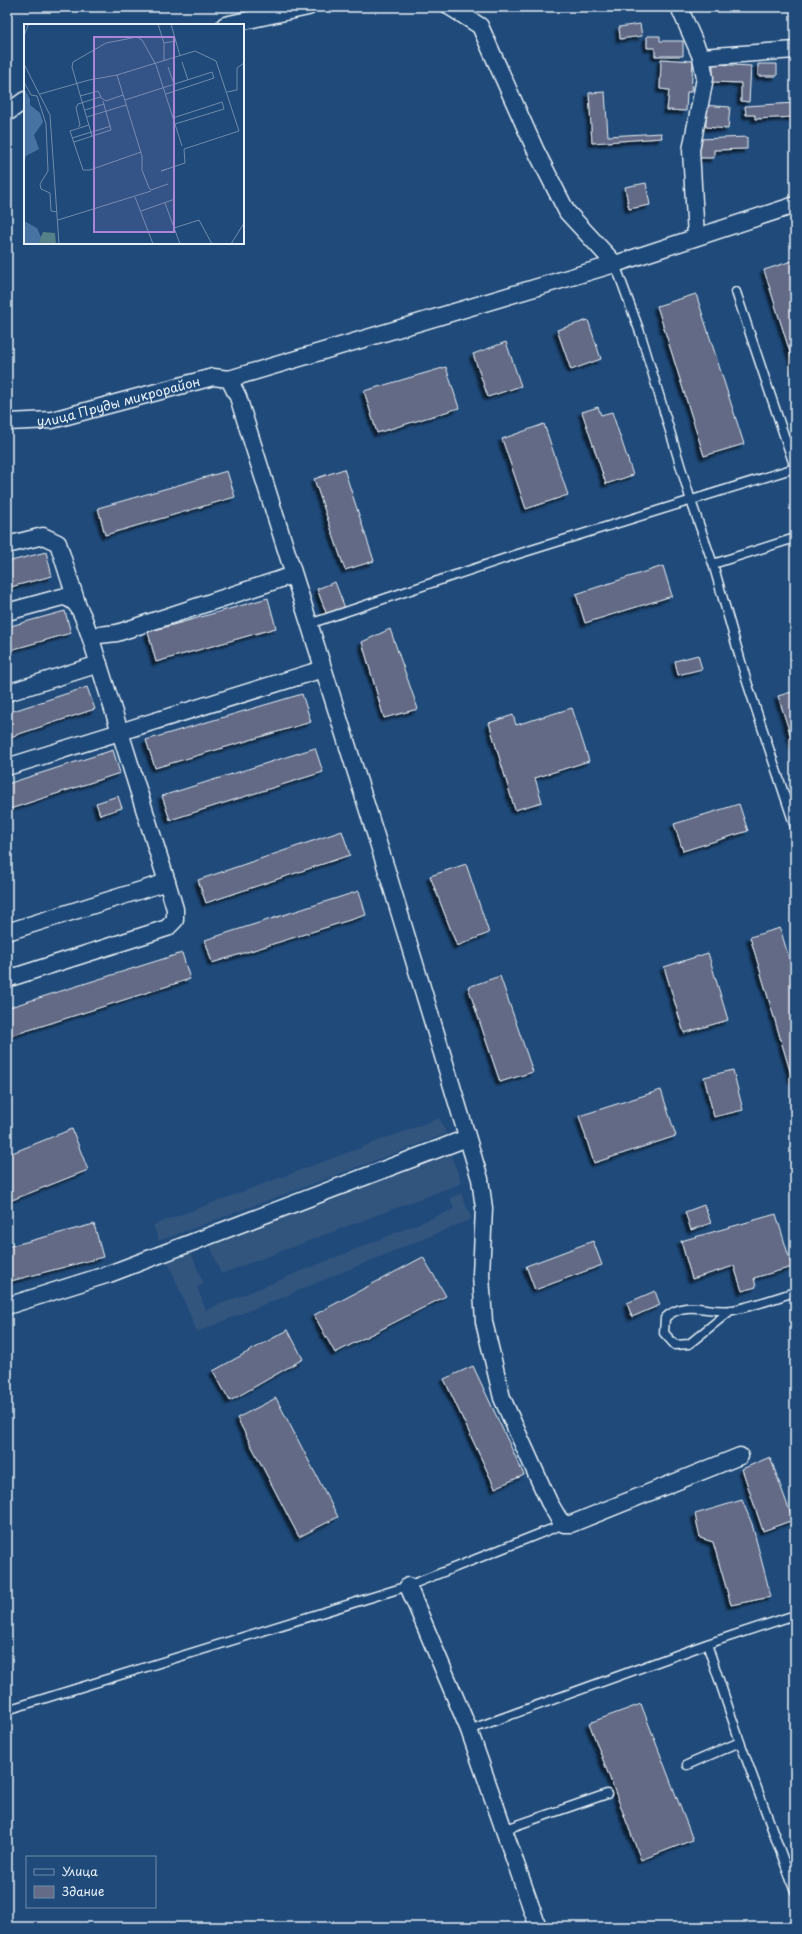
<svg xmlns="http://www.w3.org/2000/svg" width="802" height="1934" font-family="'Playpen Sans',sans-serif">
<style>
.built{fill:#33547e}
.building{fill:#636b86;stroke:#e8f1f8;filter:url(#shadow)}
.lines{fill:none;stroke-linecap:round;stroke-linejoin:round}
.lane-casing{stroke:#e8f1f8;stroke-width:11}
.street-casing{stroke:#e8f1f8;stroke-width:19}
.lane{stroke:#1f4a7a;stroke-width:8}
.street{stroke:#1f4a7a;stroke-width:16}
.labels{text-anchor:middle;stroke-width:3;stroke-linejoin:round;paint-order:stroke}
.street-label{font-size:13px;fill:#e8f1f8;stroke:#1f4a7a}
.inset-road{fill:none;stroke:#6f8dac;stroke-width:1}
.view{fill:#ac85d9;fill-opacity:0.15;stroke:#ac85d9;stroke-width:2}
.inset-edge{fill:none;stroke:#e8f1f8;stroke-width:2}
</style>
<defs>
<filter id="shadow"><feDropShadow dx="-3.5" dy="3.5" stdDeviation="1" flood-color="#0009"/></filter>
</defs>
<rect width="100%" height="100%" fill="#1f4a7a"/>
<filter id="ink" filterUnits="userSpaceOnUse"><feTurbulence type="fractalNoise" baseFrequency=".025" numOctaves="2"/><feDisplacementMap in="SourceGraphic" scale="8" xChannelSelector="R" yChannelSelector="G"/><feConvolveMatrix kernelMatrix="1 2 1 2 8 2 1 2 1" color-interpolation-filters="sRGB"/></filter>
<g filter="url(#ink)">
<path class="built" d="M440,1118L446,1134L159,1241L153,1225Z
M451,1155L462,1183L221,1274L210,1246Z
M461,1193L472,1219L197,1332L168,1262L191,1253L204,1284L197,1287L206,1310L454,1209L450,1198Z"/>
<path class="building" d="M640,24L642,36L620,39L619,27Z
M647,36H660V41H683V56H655V48H647Z
M661,59L693,61L691,92H687L686,111L667,110L669,90L660,89Z
M713,64L751,66L749,102L741,101V83L713,82Z
M758,64H777V76H758Z
M605,92L608,136L661,133L662,138L592,143L589,93Z
M795,103V117L755,119V115H746L745,106Z
M702,105L730,107L728,129L706,127V115L701,114Z
M747,137V149L714,150V158H699V139Z
M646,183L650,205L629,209L625,187Z
M795,260V368L764,270Z
M696,294L744,444L704,456L657,306Z
M588,320L601,359L571,370L557,330Z
M506,342L521,386L488,397L473,354Z
M446,367L459,408L377,433L364,391Z
M598,407L601,415L612,412L633,475L606,484L582,412Z
M544,424L568,495L526,509L502,439Z
M344,469L374,561L345,570L314,479Z
M227,471L235,497L105,535L98,508Z
M46,552L52,576L7,588V562Z
M663,566L672,596L585,623L576,594Z
M335,582L345,608L327,615L317,589Z
M268,598L276,628L156,662L148,632Z
M65,611L71,633L7,651V627Z
M390,629L418,709L384,718L362,642Z
M698,655L702,669L678,675L675,661Z
M87,687L95,709L7,738V713Z
M795,691V749L778,696Z
M302,694L311,722L155,768L146,740Z
M572,708L589,761L535,778L542,802L515,810L489,723L513,715L516,725Z
M315,748L323,772L170,820L162,796Z
M113,750L120,773L7,810V784Z
M118,796L122,808L100,815L96,803Z
M739,804L748,831L683,851L674,824Z
M342,831L350,855L206,903L198,880Z
M466,864L489,933L457,946L430,876Z
M359,891L366,915L212,963L205,940Z
M780,928L795,978V1080L793,1081L750,937Z
M182,953L190,979L7,1037V1008Z
M708,953L728,1020L684,1033L664,967Z
M500,976L533,1072L500,1082L468,987Z
M733,1070L743,1110L714,1117L704,1077Z
M661,1090L676,1136L594,1163L579,1116Z
M72,1129L88,1170L7,1202V1155Z
M704,1205L711,1223L691,1230L685,1212Z
M776,1214L792,1267L754,1278L756,1287L742,1291L734,1266L692,1279L681,1241Z
M94,1224L103,1257L7,1282V1247Z
M593,1241L602,1265L535,1290L526,1266Z
M423,1257L446,1296L335,1353L314,1315Z
M655,1291L660,1305L632,1317L627,1303Z
M288,1330L303,1359L230,1401L213,1371Z
M473,1366L524,1475L495,1488L444,1379Z
M276,1398L338,1517L299,1537L237,1418Z
M770,1457L793,1520L763,1531L742,1469Z
M742,1500L752,1524L771,1597L731,1605L713,1542L700,1538L695,1514Z
M641,1704L693,1840L641,1860L589,1723Z"/>
<g class="lines">
<defs>
<path id="lane" d="M615,264L641,335L691,501L713,564L746,679L795,827
M736,292L795,468
M713,564L795,538
M309,624L515,555L795,468
M731,1310L689,1344L675,1345L664,1333L665,1318C687,1298 708,1314 733,1310C754,1306 775,1298 795,1292
M707,1644L740,1742L795,1891
M7,1710L408,1586L564,1524
M469,1730L707,1644L795,1615
M687,1765L740,1742
M503,1830L607,1794"/>
<g id="street">
<path d="M450,7L480,26L535,149L567,212L615,264"/>
<path d="M679,7L701,57L705,78L691,150L696,237"/>
<path d="M225,25L308,7"/>
<path d="M701,57L795,50"/>
<path d="M7,113L25,100"/>
<path d="M229,379L238,397L386,868L480,1179L484,1208L481,1275L484,1322L502,1398L549,1502L559,1519L564,1524H571L740,1456"/>
<path id="s1" d="M7,422L52,420L213,377L229,379L615,264L795,205"/>
<path d="M7,545L43,536L58,543L77,603"/>
<path d="M7,612L62,597C80,598 84,621 90,636L117,633L293,575"/>
<path d="M7,693L99,664"/>
<path d="M7,767L323,669"/>
<path d="M7,932L167,882"/>
<path d="M7,979L167,928L175,920V909L167,882L90,636"/>
<path d="M7,1306L109,1274L467,1138"/>
<path d="M408,1586L469,1730L538,1927"/>
</g>
</defs>
<use href="#lane" class="lane-casing"/>
<use href="#street" class="street-casing"/>
<use href="#lane" class="lane"/>
<use href="#street" class="street"/>
</g>
</g>
<g class="labels">
<g class="street-label">
<text dy="5" stroke="none"><textPath href="#s1" startOffset="114">улица Пруды микрорайон</textPath></text>
</g>
</g>
<g transform="translate(24 24)">
<rect width="220" height="220" fill="#1f4a7a"/>
<path d="M19,208L31,209L32,220H14Z" fill="#548088"/>
<path d="M0,64L6,75V81L16,89L19,98L10,111L15,125L2,132L0,140ZM0,197L13,204L17,213L14,220H0Z" fill="#4773a2"/>
<path class="inset-road" d="M134,0L140,19V37M147,0L156,32M0,12L4,1L8,0M140,19L152,17M158,38L164,56M0,40L26,91L35,220M144,43L150,60M93,51L118,132V146L125,164L127,166L144,160M0,58L7,71L13,72L22,100L24,147L16,160L17,165L26,169L27,187L33,188M203,68L213,66V44L220,39M16,70L65,56L93,51L171,27L192,37L215,107L160,125L161,139L137,147L143,145M56,72L74,67L77,73M101,76L188,48L190,54L142,70M61,86L80,80M63,93L102,81M149,94L198,78L200,85L151,100M65,101L46,107L59,146H66L117,128M54,103L56,101L52,84L54,80L76,73L82,77L99,71M68,112L48,43L49,38L82,19L113,13L118,16L132,41L158,122M48,114L87,102M50,118L87,106L79,77M111,173L129,220M141,179L156,220M117,187L151,175M34,196L127,167M150,204L175,196L188,220M207,220L220,199"/>
<path class="view" d="M70,13H150V208H70Z"/>
<rect width="220" height="220" class="inset-edge"/>
</g>
<rect width="802" height="1934" fill="none" stroke="#1f4a7a" stroke-width="24"/>
<rect x="12" y="12" width="778" height="1910" fill="none" stroke="#e8f1f8" stroke-width="1.5" filter="url(#ink)"/>
<rect x="26" y="1856" width="130" height="52" fill="#1f4a7a" stroke="#6f8dac"/>
<rect x="34" y="1869" width="20" height="6" fill="#1f4a7a" stroke="#6f8dac"/>
<text x="62" y="1876" font-size="12" fill="#e8f1f8">Улица</text>
<rect x="34" y="1886" width="20" height="12" fill="#636b86" stroke="#6f8dac"/>
<text x="62" y="1896" font-size="12" fill="#e8f1f8">Здание</text>
</svg>
